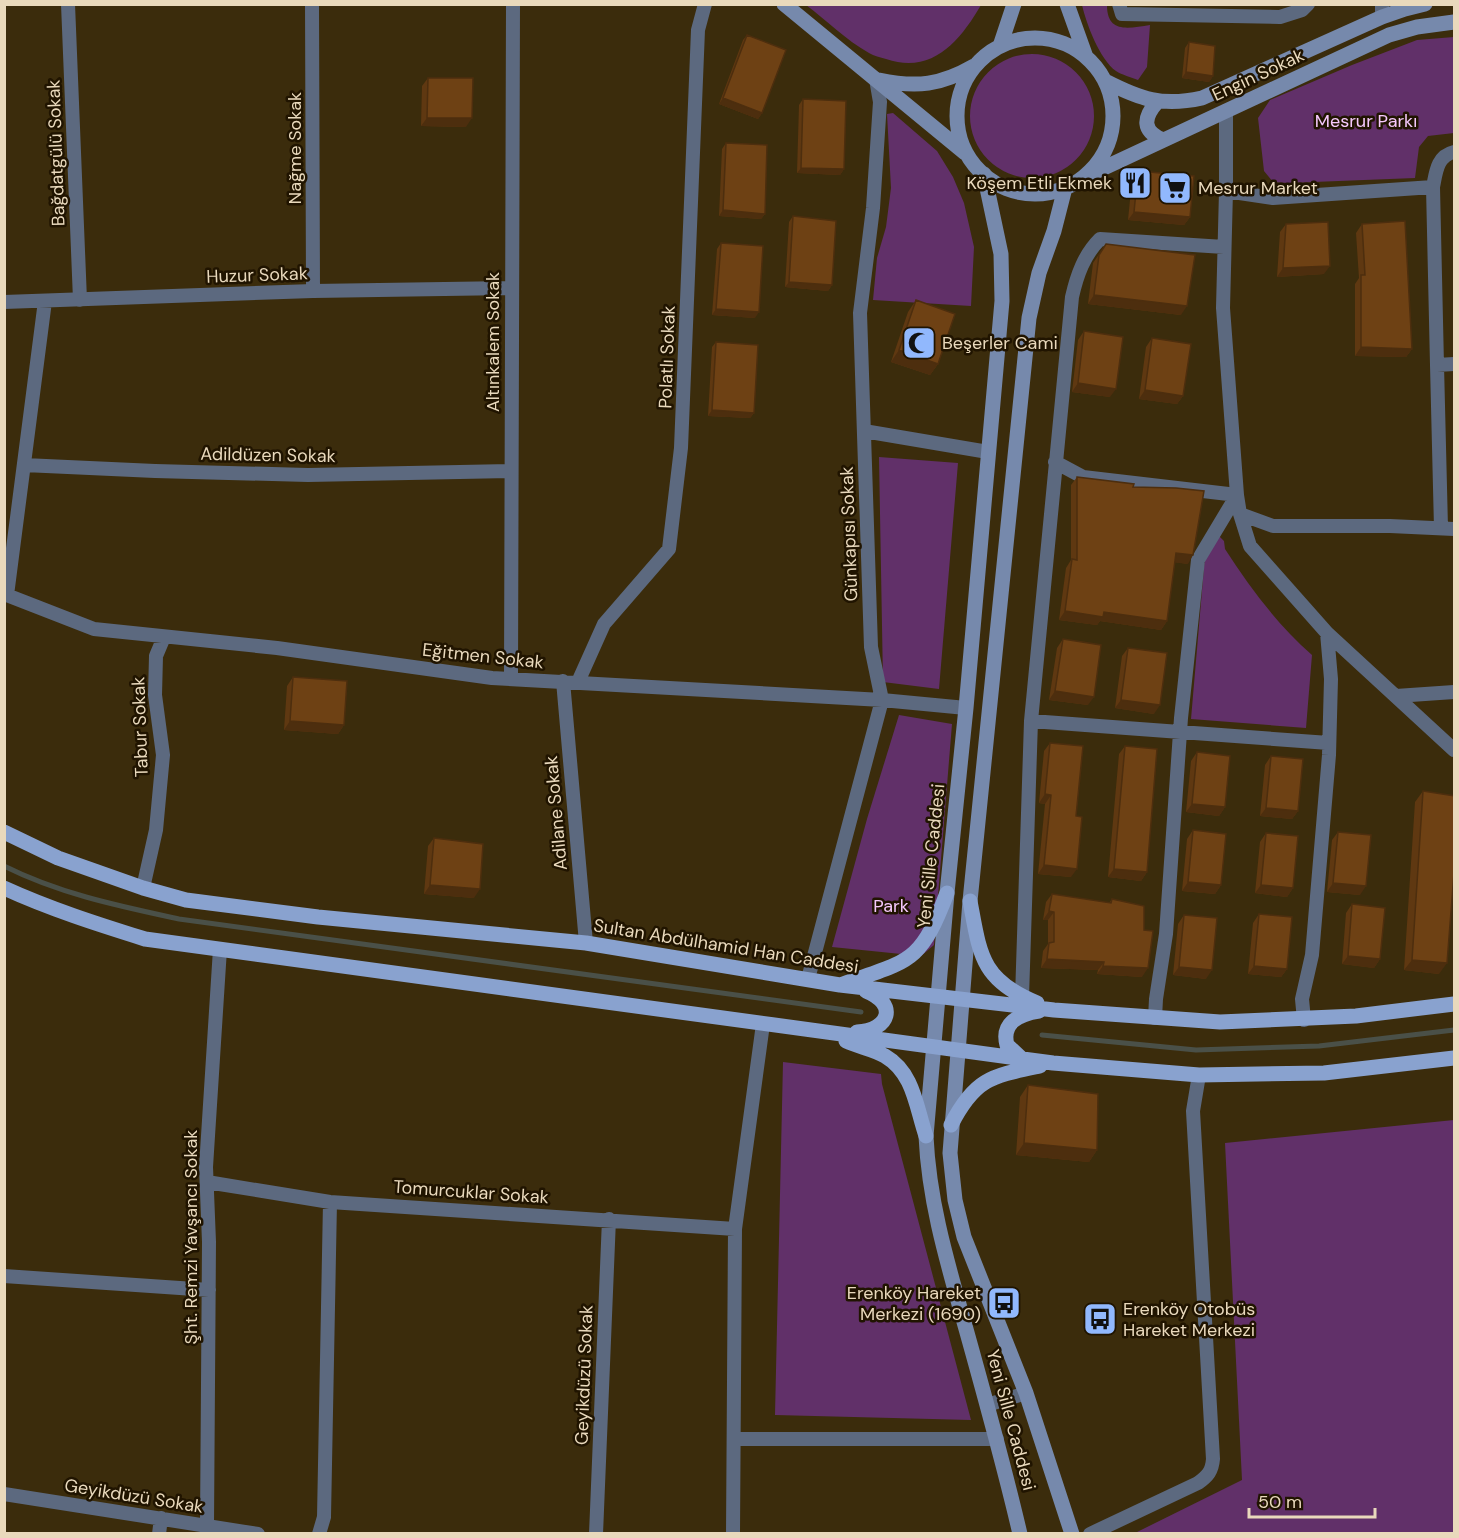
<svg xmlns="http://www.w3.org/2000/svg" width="1459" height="1538" font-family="'DM Sans',sans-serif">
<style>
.green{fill:#613069}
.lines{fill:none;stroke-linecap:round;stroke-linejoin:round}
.stream{stroke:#4a5048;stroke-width:5}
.street{stroke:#5c697f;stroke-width:14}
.secondary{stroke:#7689ac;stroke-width:15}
.primary{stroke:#89a2cf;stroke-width:15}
.wall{fill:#5f3811}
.shaded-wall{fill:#4d2e0e}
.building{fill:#6e4114;stroke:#4d2e0e;stroke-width:1.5}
.labels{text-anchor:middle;stroke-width:5;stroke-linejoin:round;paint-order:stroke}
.street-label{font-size:18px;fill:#e9d9bc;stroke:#201400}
.park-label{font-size:18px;fill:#f6c9fd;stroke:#201400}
.poi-label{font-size:18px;fill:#e9d9bc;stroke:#201400;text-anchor:start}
</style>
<rect width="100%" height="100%" fill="#3b2c0c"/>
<path class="green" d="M806,5H981C960,41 932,75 886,59C880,57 874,56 869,53C846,40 826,20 806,5Z
M1082,5H1107C1107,34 1129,28 1150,25L1147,67L1138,80C1131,77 1122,75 1116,71C1100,60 1086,23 1082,5Z
M1454,37V133L1428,136L1419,147L1415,178L1288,183L1273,182L1264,171L1258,118L1270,100L1352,65L1417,40Z
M970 116a62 62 0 1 1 124 0a62 62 0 1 1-124 0Z
M893,113L937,151L953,177L964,203L974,247L971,306L873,300L877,258L886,227L891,188L887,114Z
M879,457L958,463L939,689L883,682Z
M1219,536L1224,541L1225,549C1250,588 1277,624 1312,655L1306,728L1191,719L1206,544Z
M899,715L952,724L934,945L921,956L832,947L867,819Z
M783,1062L881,1074L882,1084L971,1420L775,1415Z
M1454,1120V1533H1135L1242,1480L1225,1143Z"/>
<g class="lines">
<path class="stream" d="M4,866C60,894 119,906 179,919L861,1012
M1042,1035L1196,1050L1319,1046L1454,1030"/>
<path class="street" d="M68,4L80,300
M312,4L313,291
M1119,4L1122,14L1280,17L1302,10L1308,4
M1382,4V17
M1226,111V191L1223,308L1237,495L1240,514L1273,526H1390L1454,529
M1226,191L1273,198L1433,187
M4,302L313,291L511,288
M1437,365L1433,187C1436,172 1437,156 1454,152
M864,431L988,452
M1055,462L1083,477L1237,495
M24,465L155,471L308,475L511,471
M1240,514L1250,546L1327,633L1454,750
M1441,528L1437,365L1454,364
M4,594L94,629L277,648L492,678L882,700L966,708
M7,595L45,301
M511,679L513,4
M563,681L586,943
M578,682L604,624L669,549L681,448L698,30L705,4
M1396,696L1454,692
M1031,721L1329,743
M143,888L156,830L163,755L155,695L156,656L164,637
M808,979L882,700L871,647L860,313L873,208L880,102L876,79
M1022,997L1031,721L1072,297C1077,275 1084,255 1100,239L1224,247
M1155,1018L1156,999L1166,934L1181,718L1198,560L1237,495
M1304,1020L1302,999L1312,955L1329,755L1331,679L1327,633
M207,1182L330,1202L735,1229
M4,1276L209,1290
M987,1405L1026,1393
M734,1439H997
M4,1494L258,1534
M207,1525L209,1242L206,1167L220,949
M159,1534L161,1518
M319,1534L324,1517L330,1202
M596,1534L609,1219
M733,1534L735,1229L763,1024
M1090,1534L1198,1483C1208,1476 1212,1471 1213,1459L1193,1111L1199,1075"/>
<path class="secondary" d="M784,4L965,153
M1067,4L1086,57
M957 116a78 78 0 1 1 156 0a78 78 0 1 1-156 0Z
M1000,46L1014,4
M879,80C917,88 941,85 974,66
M1105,81C1140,99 1162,107 1202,98L1382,17L1405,9L1425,4
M1157,102C1143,118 1142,131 1163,140
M984,174L1001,254L1002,301L966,708L947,893L926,1136C929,1203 948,1265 966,1329C985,1397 1004,1465 1020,1534
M1091,174L1389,35L1417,27L1454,22
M1065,188L1054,231L1039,273L1029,318L970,901L950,1153L955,1200L964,1237L1026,1393L1072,1534"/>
<path class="primary" d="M4,832L58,858L143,888L186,900L318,917L586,943L840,985L1054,1010L1220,1022L1356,1016L1454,1004
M4,888C50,909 97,924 145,939L1053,1063L1199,1075L1324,1073L1454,1058
M970,901C980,955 981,980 1037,1003
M843,984C910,960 920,964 947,893
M857,1032C890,1030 898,1004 866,991
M846,1041C859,1047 873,1049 885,1056C914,1073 916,1107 926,1136
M1021,1058L1007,1045C1001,1023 1019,1014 1039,1011
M951,1125C975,1078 992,1076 1040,1066"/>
</g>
<path class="wall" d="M747,35L762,113L758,119L719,104L743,40Z
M1189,42L1213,76L1209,82L1182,78L1185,48Z
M428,78L466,127L421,126L422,86Z
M803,99L844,169L840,175L797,173L799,105Z
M726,143L765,214L761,219L719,216L722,149Z
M1138,171L1190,217L1184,225L1128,220L1132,180Z
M793,216L832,285L828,291L785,287L789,222Z
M1286,224L1324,274L1277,277L1280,232Z
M1362,224L1412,349L1406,357L1355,356V284L1359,278L1356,233Z
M721,243L755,318L712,315L717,249Z
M1106,244L1181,315L1088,304L1093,263Z
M916,300L938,364L930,375L891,362L908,312Z
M1084,331L1110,397L1072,392L1078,340Z
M1152,338L1183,396L1177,404L1139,399L1146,347Z
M716,342L754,413L750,418L708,416L712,347Z
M1077,477L1133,487L1188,564L1175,562L1167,621L1161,630L1100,621L1097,625L1059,620L1066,568L1071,560V485Z
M1063,639L1088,705L1049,700L1057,648Z
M1128,648L1154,714L1115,708L1122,656Z
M293,677L344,725L338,734L284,730L287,686Z
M1050,743L1076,816L1071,877L1038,874L1045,804L1039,803L1044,751Z
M1125,746L1147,872L1141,881L1108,877L1119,754Z
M1197,752L1225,807L1219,816L1186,812L1191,761Z
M1271,756L1298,811L1292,819L1260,816L1265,765Z
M1423,791L1439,974L1404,970L1415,802Z
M1193,830L1221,885L1215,894L1182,891L1187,839Z
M1338,832L1360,895L1327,892L1332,840Z
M1266,833L1293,888L1287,897L1255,893L1260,842Z
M434,838L474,898L424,894L428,846Z
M1052,894L1109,903L1112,899L1142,977L1097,974L1098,970L1041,968L1043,951L1048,944V920H1043L1046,902Z
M1352,904L1380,959L1374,968L1342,964L1346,913Z
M1259,914L1287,969L1281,977L1248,974L1253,923Z
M1184,915L1206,979L1173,975L1178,924Z
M1028,1085L1097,1150L1089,1162L1016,1155L1020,1097Z"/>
<path class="shaded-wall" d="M1135,4H1184L1183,6L1134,5Z
M1186,72L1213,76L1209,82L1182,78Z
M723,98L762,113L758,119L719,104Z
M427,118H472L466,127L421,126Z
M801,168L844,169L840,175L797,173Z
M723,210L765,214L761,219L719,216Z
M1134,212L1190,217L1184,225L1128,220Z
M1330,266L1324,274L1277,277L1283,268Z
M789,282L832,285L828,291L785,287Z
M1094,295L1187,306L1181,315L1088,304Z
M716,309L759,312L755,318L712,315Z
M1361,347L1412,349L1406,357L1355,356Z
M899,350L938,364L930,375L891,362Z
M1078,383L1116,389L1110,397L1072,392Z
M1145,390L1183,396L1177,404L1139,399Z
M712,410L754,413L750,418L708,416Z
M1176,553L1193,555L1188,564L1170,562Z
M1065,611L1104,612L1167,621L1161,630L1100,621L1097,625L1059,620Z
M1055,691L1094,697L1088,705L1049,700Z
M1121,700L1160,705L1154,714L1115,708Z
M290,721L344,725L338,734L284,730Z
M1045,794L1051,795L1045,804L1039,803Z
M1192,804L1225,807L1219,816L1186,812Z
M1266,808L1298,811L1292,819L1260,816Z
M1044,865L1077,869L1071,877L1038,874Z
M1114,869L1147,872L1141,881L1108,877Z
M1188,882L1221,885L1215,894L1182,891Z
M1333,883L1366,886L1360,895L1327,892Z
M430,885L480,889L474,898L424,894Z
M1261,885L1293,888L1287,897L1255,893Z
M1049,911L1054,912L1048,920H1043Z
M1348,956L1380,959L1374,968L1342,964Z
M1047,959L1104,962L1098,970L1041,968Z
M1412,960L1447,963L1439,974L1404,970Z
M1103,966L1148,968L1142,977L1097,974Z
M1254,966L1287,969L1281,977L1248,974Z
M1179,967L1212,970L1206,979L1173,975Z
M1024,1143L1097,1150L1089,1162L1016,1155Z"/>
<path class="building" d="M747,35L786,50L762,113L723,98Z
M1189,42L1215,46L1213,76L1186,72Z
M428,78H473L472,118H427Z
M803,99L846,101L844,169L801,168Z
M726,143L767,145L765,214L723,210Z
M1138,171L1194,176L1190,217L1134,212Z
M793,216L836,221L832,285L789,282Z
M1405,221L1412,349L1361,347V275H1365L1362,224Z
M1328,222L1330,266L1283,268L1286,224Z
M721,243L763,246L759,312L716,309Z
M1106,244L1195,255L1187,306L1094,295L1099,255Z
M916,300L955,314L938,364L899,350Z
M1084,331L1123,337L1116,389L1078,383Z
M1152,338L1191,344L1183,396L1145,390Z
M716,342L758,345L754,413L712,410Z
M1077,477L1134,484L1133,487L1176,488L1204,491L1193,555L1176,553L1167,621L1104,612L1103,617L1065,611L1072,559L1077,560Z
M1063,639L1101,645L1094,697L1055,691Z
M1128,648L1167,653L1160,705L1121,700Z
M293,677L347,681L344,725L290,721Z
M1050,743L1083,746L1076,816L1082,817L1077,869L1044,865L1051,795L1045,794Z
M1125,746L1157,749L1147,872L1114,869Z
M1197,752L1230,756L1225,807L1192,804Z
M1271,756L1303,759L1298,811L1266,808Z
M1423,791L1455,796V860L1447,963L1412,960Z
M1193,830L1226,834L1221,885L1188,882Z
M1338,832L1371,835L1366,886L1333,883Z
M1266,833L1298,836L1293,888L1261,885Z
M434,838L483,844L480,889L430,885Z
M1052,894L1111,903L1112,899L1144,906V930L1153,931L1148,968L1103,966L1104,962L1047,959L1049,943L1054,942V912L1049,911Z
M1352,904L1385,908L1380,959L1348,956Z
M1259,914L1292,917L1287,969L1254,966Z
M1184,915L1217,918L1212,970L1179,967Z
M1028,1085L1098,1094L1097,1150L1024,1143Z"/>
<defs>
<symbol id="restaurant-square" viewBox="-11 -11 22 22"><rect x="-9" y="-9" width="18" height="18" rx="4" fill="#91b8fd" stroke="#201400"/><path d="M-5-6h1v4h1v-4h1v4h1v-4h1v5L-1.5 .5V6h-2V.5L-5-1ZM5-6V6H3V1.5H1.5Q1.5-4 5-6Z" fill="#111"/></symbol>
<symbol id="supermarket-square" viewBox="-11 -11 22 22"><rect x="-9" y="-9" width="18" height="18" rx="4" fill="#91b8fd" stroke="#201400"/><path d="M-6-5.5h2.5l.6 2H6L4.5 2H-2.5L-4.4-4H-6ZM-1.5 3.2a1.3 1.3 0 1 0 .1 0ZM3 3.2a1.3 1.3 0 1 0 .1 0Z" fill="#111"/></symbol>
<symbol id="mosque-square" viewBox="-11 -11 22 22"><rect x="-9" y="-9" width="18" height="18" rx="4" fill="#91b8fd" stroke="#201400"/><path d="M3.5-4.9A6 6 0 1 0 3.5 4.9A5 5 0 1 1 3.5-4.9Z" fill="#111"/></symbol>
<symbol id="bus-square" viewBox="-11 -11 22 22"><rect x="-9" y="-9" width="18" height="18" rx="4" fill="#91b8fd" stroke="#201400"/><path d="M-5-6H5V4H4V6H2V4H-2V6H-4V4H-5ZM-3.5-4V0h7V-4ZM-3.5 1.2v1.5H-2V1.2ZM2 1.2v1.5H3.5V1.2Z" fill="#111"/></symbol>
</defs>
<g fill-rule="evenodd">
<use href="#restaurant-square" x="1116" y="164" width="38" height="38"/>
<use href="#supermarket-square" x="1156" y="169" width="38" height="38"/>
<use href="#mosque-square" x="900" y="324" width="38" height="38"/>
<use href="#bus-square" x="985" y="1284" width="38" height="38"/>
<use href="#bus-square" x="1081" y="1300" width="38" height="38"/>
</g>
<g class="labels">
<g class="street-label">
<text transform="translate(1258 75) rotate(-25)" y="6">Engin Sokak</text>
<text transform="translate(295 148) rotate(-90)" y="6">Nağme Sokak</text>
<text transform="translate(56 153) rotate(-92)" y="6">Bağdatgülü Sokak</text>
<text transform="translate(257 275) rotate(-2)" y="6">Huzur Sokak</text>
<text transform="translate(493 342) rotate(-90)" y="6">Altınkalem Sokak</text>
<text transform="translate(667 357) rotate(-88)" y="6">Polatlı Sokak</text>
<text transform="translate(268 455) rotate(1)" y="6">Adildüzen Sokak</text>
<text transform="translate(849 534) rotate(-92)" y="6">Günkapısı Sokak</text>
<text transform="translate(483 656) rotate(6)" y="6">Eğitmen Sokak</text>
<text transform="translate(140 727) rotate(-92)" y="6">Tabur Sokak</text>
<text transform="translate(556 813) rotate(-95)" y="6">Adilane Sokak</text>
<text transform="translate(931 856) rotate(-84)" y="6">Yeni Sille Caddesi</text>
<text transform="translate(726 946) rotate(9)" y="6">Sultan Abdülhamid Han Caddesi</text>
<text transform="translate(471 1192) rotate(4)" y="6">Tomurcuklar Sokak</text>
<text transform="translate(191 1237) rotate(-90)" y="6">Şht. Remzi Yavşancı Sokak</text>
<text transform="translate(584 1375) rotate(-88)" y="6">Geyikdüzü Sokak</text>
<text transform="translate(1011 1420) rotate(75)" y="6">Yeni Sille Caddesi</text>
<text transform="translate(134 1496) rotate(9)" y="6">Geyikdüzü Sokak</text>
</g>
<g class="park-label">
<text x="1366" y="127">Mesrur Parkı</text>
<text x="891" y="912">Park</text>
</g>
<g class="poi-label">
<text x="1112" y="189" text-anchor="end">Köşem Etli Ekmek</text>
<text x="1198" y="194">Mesrur Market</text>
<text x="942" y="349">Beşerler Cami</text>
<text x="981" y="1299" text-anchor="end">Erenköy Hareket<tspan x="981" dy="21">Merkezi (1690)</tspan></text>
<text x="1123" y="1315">Erenköy Otobüs<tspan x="1123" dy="21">Hareket Merkezi</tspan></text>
</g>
</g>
<rect width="1459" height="1538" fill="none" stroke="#e9d9bc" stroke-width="12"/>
<path d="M1249 1508v9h126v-9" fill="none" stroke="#e9d9bc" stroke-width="3"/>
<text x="1258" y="1508" font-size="18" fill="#e9d9bc" stroke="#201400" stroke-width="4.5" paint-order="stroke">50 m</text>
</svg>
